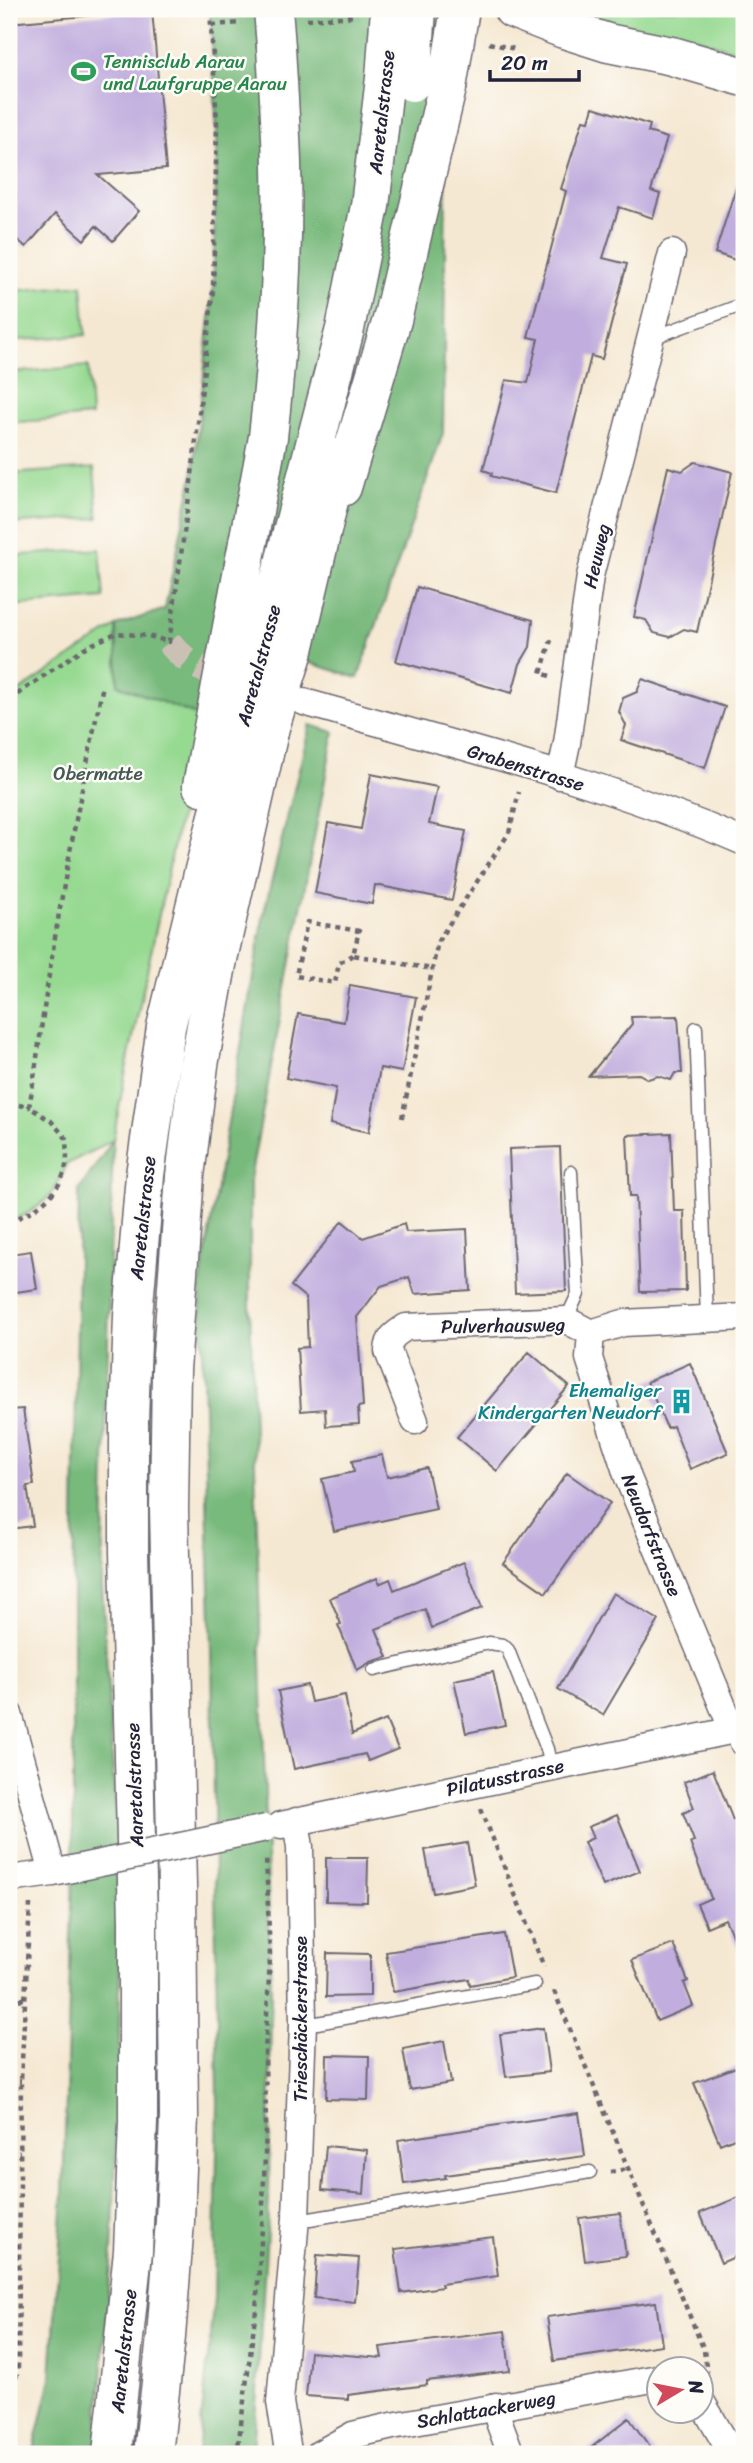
<svg xmlns="http://www.w3.org/2000/svg" width="753" height="2463" font-family="Sriracha,sans-serif">
<style>
.green{fill:#96d991;stroke:#5c7e66;stroke-width:2}
.forest{fill:#78b97b;stroke:#4d6e5b;stroke-width:2}
.building{fill:#c1aede}
.lines{fill:none;stroke-linecap:round;stroke-linejoin:round}
.street-tunnel{stroke:#cbc0b4;stroke-width:26;stroke-dasharray:26 13;stroke-linecap:butt}
.lane-casing{stroke:#6c6770;stroke-width:15}
.street-casing{stroke:#6c6770;stroke-width:29}
.primary-casing{stroke:#6c6770;stroke-width:41}
.highway-casing{stroke:#6c6770;stroke-width:41}
.path{stroke:#6c6770;stroke-width:4.5;stroke-dasharray:5 5;stroke-linecap:butt}
.lane{stroke:#fff;stroke-width:12}
.street{stroke:#fff;stroke-width:26}
.primary{stroke:#fff;stroke-width:38}
.highway{stroke:#fff;stroke-width:38}
.street-bridge-casing{stroke:#6c6770;stroke-width:29;stroke-linecap:butt}
.highway-bridge-casing{stroke:#6c6770;stroke-width:41;stroke-linecap:butt}
.street-bridge{stroke:#fff;stroke-width:26}
.highway-bridge{stroke:#fff;stroke-width:38}
.labels{text-anchor:middle;stroke-width:5;stroke-linejoin:round;paint-order:stroke}
.leisure-label{font-size:19px;fill:#27864d;stroke:#fdfcf7;text-anchor:start}
.street-label{font-size:19px;fill:#22223b;stroke:#fdfcf7}
.park-label{font-size:19px;fill:#455955;stroke:#fdfcf7}
.culture-label{font-size:19px;fill:#0d838f;stroke:#fdfcf7;text-anchor:end}
</style>
<rect width="100%" height="100%" fill="#fdfcf7"/>
<filter id="ink" filterUnits="userSpaceOnUse"><feTurbulence type="fractalNoise" baseFrequency=".0143" numOctaves="2"/><feDisplacementMap in="SourceGraphic" scale="14" xChannelSelector="R" yChannelSelector="G"/><feConvolveMatrix kernelMatrix="1 2 1 2 8 2 1 2 1" color-interpolation-filters="sRGB"/></filter>
<filter id="wash" filterUnits="userSpaceOnUse"><feTurbulence type="fractalNoise" baseFrequency=".00686" numOctaves="4" result="noise"/><feDisplacementMap in="SourceGraphic" scale="28" xChannelSelector="R" yChannelSelector="G"/><feGaussianBlur stdDeviation="1.57" result="paint"/><feColorMatrix in="noise" values="0 0 0 0 0 0 0 0 0 0 0 0 0 0 0 0 0 1.4 0 .05"/><feComposite in="paint" operator="in"/></filter>
<g filter="url(#wash)">
<rect width="100%" height="100%" fill="#f5e8d2"/>
<path class="green" d="M547,9H739L744,13V54L697,38L606,26Z
M82,285L86,335L9,341V291Z
M88,366L91,416L9,423V373Z
M94,468L98,518L9,524V474Z
M100,549L104,598L9,606V556Z
M116,626L118,685L201,717L126,1070L113,1140L67,1164C54,1197 41,1209 9,1222V698Z"/>
<path class="forest" d="M210,9H460L447,88L443,433L358,678L227,637L201,717L118,685L116,626L165,609L193,475L213,290L217,135Z
M310,725L334,732L250,1179V1302L271,1984L269,2201L253,2454H198L214,2297L218,2103L212,1652L200,1286L264,912Z
M113,1140L102,1585L116,1823L120,1944L119,2082L112,2252L96,2454H33L51,2378L63,2194L73,1869V1590L79,1190Z"/>
<g id="blocks">
<path class="building" d="M152,10L166,169L98,175L139,211L113,241L96,226L84,240L55,214L26,247L9,233V209L16,200L9,120V23Z
M593,107L650,125L648,132L667,138L651,191L660,194L653,218L619,207L603,258L627,264L602,359L591,356L556,493L491,476L492,473L483,470L506,380L528,383L538,339L528,337L566,191L561,189L583,120L589,121Z
M739,178L744,179V263L715,253Z
M695,462L732,472L697,632L684,629L670,637L654,633L646,620L634,617L668,467L682,471Z
M417,587L533,620L530,647L520,664L512,693L396,661Z
M642,679L725,707L705,768L621,740L626,725L619,712L623,698L637,692Z
M371,774L437,787L429,824L466,831L452,900L375,885L372,904L315,893L328,823L361,829Z
M350,985L416,997L402,1072L380,1068L369,1132L330,1124L336,1088L286,1078L298,1014L344,1022Z
M678,1016L682,1073H675L671,1080L658,1076L648,1079L639,1074L589,1076L632,1024L631,1017Z
M671,1133L674,1211H684L686,1291L640,1292L636,1196H630L627,1135Z
M560,1147L566,1291L515,1293L509,1149Z
M342,1221L363,1238L404,1224L406,1232L467,1229L470,1290L415,1294L409,1277L381,1286L357,1317L363,1406L358,1407L359,1424L326,1426L325,1409L301,1411L297,1348L308,1347L306,1298L291,1286Z
M31,1251L37,1289L9,1293V1254Z
M529,1352L569,1386L497,1471L457,1437Z
M690,1363L728,1453L690,1469L673,1426L667,1428L647,1382Z
M23,1409L34,1485L27,1486L33,1526L9,1529V1410Z
M382,1455L387,1477L427,1468L436,1509L334,1531L322,1479L354,1472L352,1461Z
M567,1473L610,1503L546,1593L503,1563Z
M464,1562L482,1608L432,1628L425,1609L376,1629L388,1657L371,1662L357,1670L338,1625L341,1624L330,1598L377,1578L379,1584L390,1579L394,1590Z
M613,1593L659,1620L603,1715L558,1689Z
M493,1672L505,1725L466,1733L454,1680Z
M307,1685L311,1702L345,1695L352,1734L386,1720L398,1749L368,1761L365,1754L294,1769L278,1691Z
M713,1770L733,1820L738,1817L744,1833V1962L725,1919L707,1927L697,1904L711,1898L690,1843L694,1841L683,1813L694,1808L684,1782Z
M617,1815L640,1871L603,1886L584,1842L593,1838L588,1827Z
M467,1843L475,1885L433,1893L425,1850Z
M326,1858H368L367,1902L326,1901Z
M504,1934L512,1977L470,1985L469,1979L393,1992L386,1952Z
M673,1944L688,1981L684,1983L693,2006L657,2021L632,1960Z
M327,1953L370,1954V1996L326,1997Z
M543,2028L549,2072L506,2077L500,2034Z
M444,2041L451,2083L410,2090L403,2049Z
M327,2055L369,2056L368,2100L326,2099Z
M744,2064V2134L720,2144L694,2083Z
M579,2113L585,2156L445,2175L446,2178L404,2184L398,2140Z
M326,2146L367,2150L364,2194L322,2190Z
M744,2195V2253L721,2263L700,2213Z
M620,2213L626,2256L585,2261L579,2218Z
M493,2237L498,2276L441,2284L442,2287L401,2293L395,2249Z
M317,2255L359,2258L355,2302L314,2298Z
M656,2302L662,2345L554,2361L547,2317Z
M505,2331L510,2371L427,2381V2385L348,2395V2399L306,2396L310,2352L382,2358L380,2347Z
M629,2418L655,2454H583Z"/>
</g>
</g>
<g filter="url(#ink)">
<use href="#blocks" fill-opacity="0" stroke="#6c6770" stroke-width="2"/>
<g class="lines">
<path class="street-tunnel" d="M169,642C189,668 209,672 239,681"/>
<defs>
<path id="lane" d="M649,339L744,304
M696,1028L707,1318
M566,1320L578,1294L571,1172
M374,1670L489,1643L503,1645L508,1650L547,1749L551,1767
M303,2023H317L535,1984
M296,2218L310,2219L590,2172"/>
<path id="street" d="M304,702C452,744 603,781 744,842
M560,776L567,743L590,576L672,253
M591,1333L589,1358L628,1478L729,1721L743,1742
M415,1421L388,1351C389,1337 395,1334 406,1327L566,1320L591,1333L623,1323L744,1317
M9,1714L53,1873
M281,1825L744,1728
M9,1879L53,1873L110,1861
M700,2399L732,2454
M496,2406L499,2422L511,2454
M288,2451L280,2402L296,2218L303,2023L300,1847L296,1821
M319,2454L353,2435L392,2426L658,2378"/>
<path id="primary" d="M513,9L564,29L608,43L672,56L744,77"/>
<path id="highway" d="M342,487L392,320L447,88
M202,786L268,437C278,348 284,254 282,164C281,125 278,86 276,47
M112,2454L133,2251L138,2122V1922L129,1551V1420L133,1317L145,1175L166,1027L204,870L345,329L370,206L385,78
M153,2454L166,2337L175,2221L179,2116L177,1887L169,1509L171,1370L185,1176L199,1065L218,959L270,727L293,654L339,458"/>
</defs>
<use href="#lane" class="lane-casing"/>
<use href="#street" class="street-casing"/>
<use href="#primary" class="primary-casing"/>
<use href="#highway" class="highway-casing"/>
<path class="path" d="M307,19L357,16
M212,25L242,23
M489,43L515,49
M550,676L541,673L551,640
M9,700L84,648L116,633L149,636L169,642L192,475L213,290L217,123L210,9
M353,955L339,963L335,983L296,976L307,922L359,931L353,955L432,969
M9,1103L29,1107C37,1063 42,1019 49,975C64,878 83,781 103,685
M402,1118L438,941L509,833L519,792
M9,1222C34,1212 60,1195 66,1166C68,1157 66,1146 66,1138L51,1121L29,1107
M481,1809L544,1967
M554,1991L704,2350L707,2375
M9,2001L24,1999
M9,2081H21
M9,2154L20,2152
M610,2172L627,2169
M9,2224L19,2222
M9,2318L18,2317
M9,2394L14,2393L18,2367L21,2081L30,1904
M237,2454L256,2310L262,2229L266,2129L265,2052L270,1957L266,1856"/>
<use href="#lane" class="lane"/>
<use href="#street" class="street"/>
<use href="#primary" class="primary"/>
<use href="#highway" class="highway"/>
<defs>
<path id="street-bridge" d="M110,1861L266,1828"/>
<path id="highway-bridge" d="M273,9L276,47
M385,78L390,9
M412,82L417,9
M447,88L460,9"/>
</defs>
<use href="#street-bridge" class="street-bridge-casing"/>
<use href="#highway-bridge" class="highway-bridge-casing"/>
<use href="#street-bridge" class="street-bridge"/>
<use href="#highway-bridge" class="highway-bridge"/>
</g>
</g>
<defs>
<symbol id="stadium-bare" viewBox="-9 -9 18 18"><path d="M0-5a6.5 5 0 1 0 0 10a6.5 5 0 1 0 0-10ZM-3.5-1.8h7v3.6h-7Z" fill="#2e9e5b" stroke="#fdfcf7" stroke-width="2.5" paint-order="stroke"/></symbol>
<symbol id="building-bare" viewBox="-9 -9 18 18"><path d="M-4-6H4V6H1V3H-1V6H-4ZM-2.5-4.3h1.7v1.8h-1.7ZM.8-4.3h1.7v1.8H.8ZM-2.5-1h1.7V.8h-1.7ZM.8-1h1.7V.8H.8Z" fill="#0f9aa8" stroke="#fdfcf7" stroke-width="2.5" paint-order="stroke"/></symbol>
</defs>
<g fill-rule="evenodd">
<use href="#stadium-bare" x="66" y="54" width="35" height="35"/>
<use href="#building-bare" x="664" y="1384" width="35" height="35"/>
</g>
<g class="labels">
<g class="leisure-label">
<text x="103" y="68">Tennisclub Aarau<tspan x="103" dy="22">und Laufgruppe Aarau</tspan></text>
</g>
<g class="street-label">
<text transform="translate(381 112) rotate(-84)" y="7">Aaretalstrasse</text>
<text transform="translate(596 556) rotate(-77)" y="7">Heuweg</text>
<text transform="translate(258 665) rotate(-75)" y="7">Aaretalstrasse</text>
<text transform="translate(526 767) rotate(17)" y="7">Grabenstrasse</text>
<text transform="translate(142 1218) rotate(-84)" y="7">Aaretalstrasse</text>
<text transform="translate(503 1325) rotate(-1)" y="7">Pulverhausweg</text>
<text transform="translate(652 1535) rotate(68)" y="7">Neudorfstrasse</text>
<text transform="translate(505 1777) rotate(-12)" y="7">Pilatusstrasse</text>
<text transform="translate(134 1785) rotate(-92)" y="7">Aaretalstrasse</text>
<text transform="translate(300 2019) rotate(-90)" y="7">Trieschäckerstrasse</text>
<text transform="translate(123 2351) rotate(-84)" y="7">Aaretalstrasse</text>
<text transform="translate(486 2409) rotate(-10)" y="7">Schlattackerweg</text>
</g>
<g class="park-label">
<text x="98" y="780">Obermatte</text>
</g>
<g class="culture-label">
<text x="661" y="1397">Ehemaliger<tspan x="661" dy="22">Kindergarten Neudorf</tspan></text>
</g>
</g>
<rect width="753" height="2463" fill="none" stroke="#fdfcf7" stroke-width="35"/>
<g transform="translate(680 2390) rotate(80)"><circle r="33" fill="#fdfcf7" stroke="#a5a5ac" stroke-width="2"/>
<path d="M0-5L12 26L0 18L-12 26Z" fill="#d1495b"/>
<text y="-10" font-size="19" font-weight="bold" text-anchor="middle" fill="#22223b">N</text>
</g>
<path d="M490 70v10h89v-10" fill="none" stroke="#22223b" stroke-width="3.5"/>
<text x="501" y="70" font-size="21" fill="#22223b" stroke="#fdfcf7" stroke-width="5" paint-order="stroke">20 m</text>
</svg>
